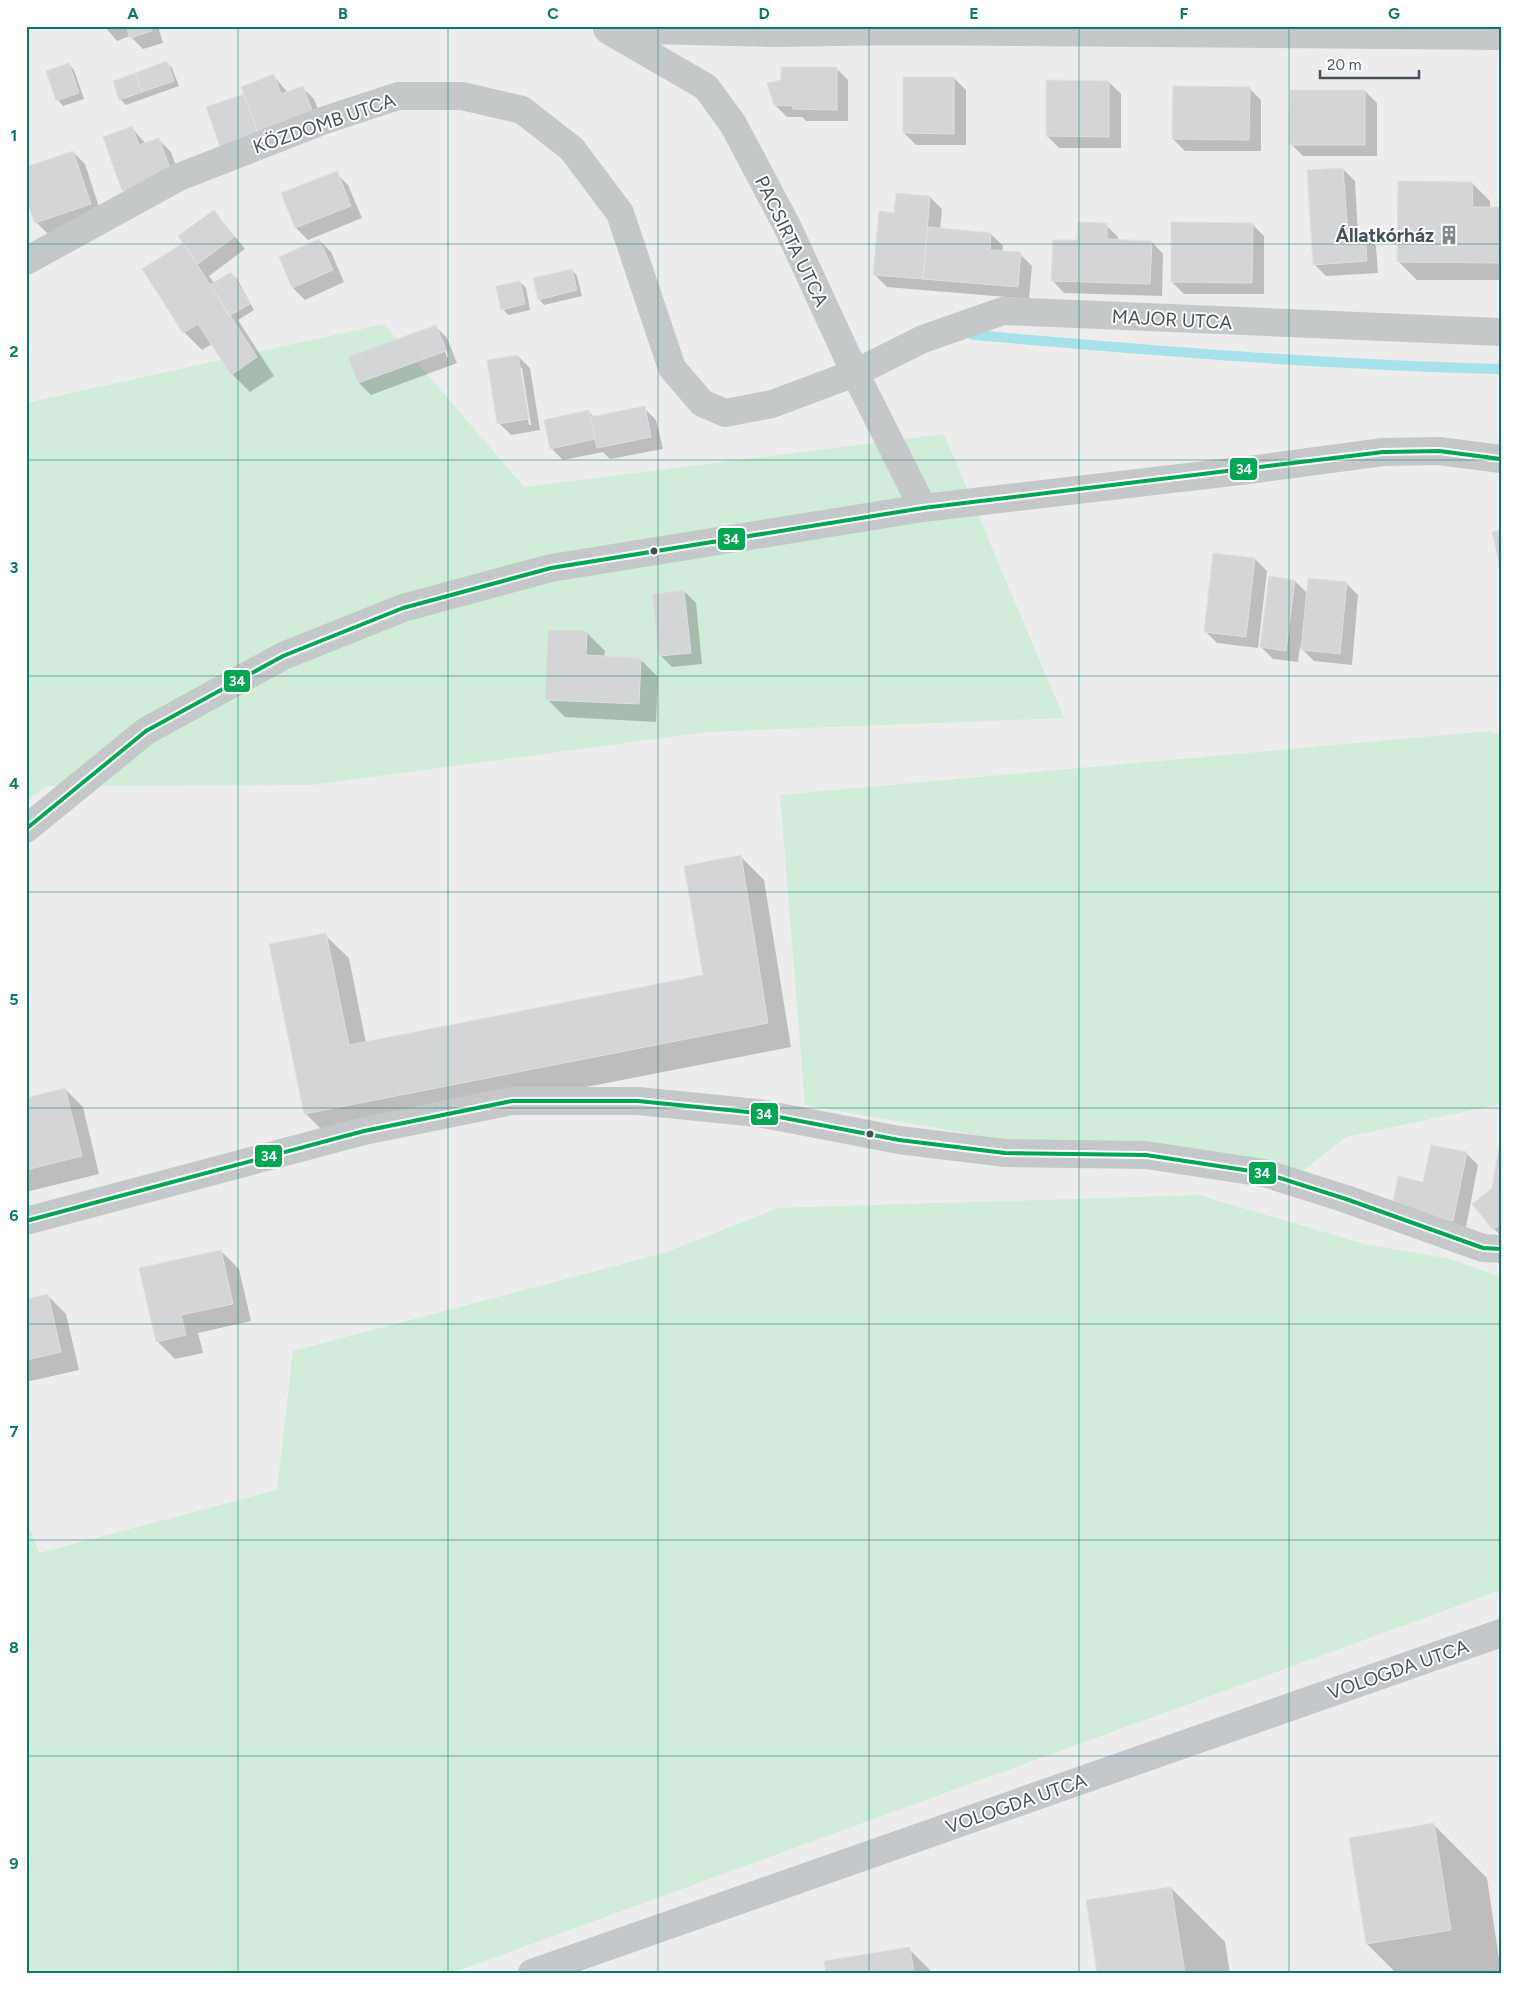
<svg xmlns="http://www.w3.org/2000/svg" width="1527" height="1999" font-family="Figtree,sans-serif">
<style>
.green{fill:#d1ecd9}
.shadow{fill:#0003;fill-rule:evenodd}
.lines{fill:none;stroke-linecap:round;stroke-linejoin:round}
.stream{stroke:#a7e2ea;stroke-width:10}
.building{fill:#d4d5d6;stroke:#dfdfe0}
.street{stroke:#c5c8c9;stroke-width:28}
.secondary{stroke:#c5c8cb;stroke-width:28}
.bus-1-casing{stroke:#fff;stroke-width:8}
.bus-1{stroke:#00a651;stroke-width:4}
.grid{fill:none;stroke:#0f766e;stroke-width:1;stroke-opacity:0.55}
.bus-dot{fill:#455159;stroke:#fff;stroke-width:2}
.labels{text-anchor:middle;stroke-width:4;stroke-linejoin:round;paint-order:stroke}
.street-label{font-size:19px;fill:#455159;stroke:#fff}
.poi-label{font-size:19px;font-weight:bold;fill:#455159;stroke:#fff;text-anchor:end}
.line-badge{stroke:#fff;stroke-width:2}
.badge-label{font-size:14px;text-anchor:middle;font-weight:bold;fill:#fff}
.neatline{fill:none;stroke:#0f766e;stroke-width:2}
.grid-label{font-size:16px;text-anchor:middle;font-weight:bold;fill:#0f766e}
</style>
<rect width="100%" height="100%" fill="#eeeded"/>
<path class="green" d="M384,324L524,487L944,434L1064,718L707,732L312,785L46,786L26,801V403Z
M1490,731L1501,736V1104L1346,1137L1299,1174L1005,1140L805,1105L780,795Z
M1199,1195L1364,1244L1450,1259L1501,1277V1590L452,1973H26V1517L39,1553L277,1490L293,1351L664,1253L778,1208Z"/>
<path class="shadow" d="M104,26H158L163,43L143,49L130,36L117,41Z
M167,63L172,68L179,86L126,105L120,99Z
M69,64L74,70L84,99L63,106L58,100Z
M836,68L848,80V121H806L802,117H787L775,105Z
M274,76L288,93L302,87L314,99L326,130L246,95Z
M954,78L966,90V145H916L904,133Z
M1109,82L1121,94V148H1059L1047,136Z
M1249,88L1261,100V151H1185L1173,139Z
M1365,91L1377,103V156H1303L1291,144Z
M132,128L146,144L159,140L171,152L183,186L135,202L123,190Z
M73,152L85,164L102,216L48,234L36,222Z
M1343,169L1355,181L1358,234H1364L1376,246L1378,273L1326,276L1314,264Z
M336,173L348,185L362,218L308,240L296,228Z
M1472,183L1490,201V209H1501V280H1417L1399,262Z
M897,195L930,197L942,209L940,230L991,234L1003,246L1002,252L1020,254L1032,266L1029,299L887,287L875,275L895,214Z
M214,211L245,249L209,276L214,283L231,274L237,279L254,310L238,320L274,376L250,392L232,374L212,344L202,350L184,332L144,270L184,244Z
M1252,224L1264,236V294H1184L1172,282Z
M1106,225L1118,237V241L1152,242L1163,254L1162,296L1064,293L1053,281L1079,241Z
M319,240L331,252L344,282L305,300L293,288L280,258Z
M572,270L577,276L582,296L544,305L539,299Z
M520,282L526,288L530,310L508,315L503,309Z
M435,326L447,338L457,363L371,395L359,383ZM440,339H442L449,357H447Z
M518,356L530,368L540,430L511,435L499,423ZM519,368H522L531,425H529Z
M644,408L656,420L663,449L610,459L603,452L563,460L551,448L589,412L595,418Z
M1215,554L1255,559L1267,571L1258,648L1217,643L1205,631Z
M1295,581L1307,593L1346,583L1358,595L1352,665L1314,661L1300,647L1298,662L1273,659L1261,647Z
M684,591L696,603L702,664L672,667L660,655Z
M587,633L605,651L604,657L640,659L658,677L656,722L565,717L547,699Z
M740,856L764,880L791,1047L329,1137L305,1113L325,935L349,958L366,1043L705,976Z
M65,1089L83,1107L99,1174L26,1192V1099Z
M1501,1148V1236L1494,1229Z
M1466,1153L1478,1165L1465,1232L1405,1220L1424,1183Z
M221,1251L239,1269L251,1321L198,1333L203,1353L175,1359L157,1341Z
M48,1296L66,1314L79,1370L26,1382V1301Z
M1434,1825L1487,1878L1501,1973H1396L1367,1944Z
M1171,1888L1225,1942L1230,1973H1099Z
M909,1949L933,1973H827Z"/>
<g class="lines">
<path class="stream" d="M973,335C1149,350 1324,365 1501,369"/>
</g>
<path class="building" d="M126,26H150L152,31L130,38Z
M167,61L174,81L142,92L135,73Z
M69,63L79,93L56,101L46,71Z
M781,67H837V110L793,109V106L774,105L767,83L781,80Z
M135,73L142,92L119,100L113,81Z
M274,74L281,94L303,86L315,118L260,139L241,87Z
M903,77H954V134L903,133Z
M1046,80L1109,81V137L1046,136Z
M1173,86L1250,87L1249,140L1172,139Z
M1290,90H1365V145H1289Z
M244,94L260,139L222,152L206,107Z
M132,126L139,145L159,138L172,174L122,191L103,137Z
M73,151L91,204L35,223L26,199V167Z
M1343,168L1348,234L1365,233L1367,261L1313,265L1307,170Z
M337,171L351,206L295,228L281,193Z
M1398,181L1472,182L1473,207H1501V263L1397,262Z
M896,193L930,196L923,279L873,275L879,211L894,213Z
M214,210L234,237L198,264L178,236Z
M1078,222L1107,223V239L1152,241L1150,284L1051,281L1053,240H1077Z
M1171,222L1253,223L1252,283L1171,282Z
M928,227L991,233L990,250L1021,252L1018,287L923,279Z
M319,239L333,270L292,288L279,257Z
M183,243L257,357L231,375L198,324L183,333L142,269Z
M572,269L577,290L538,300L533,278Z
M231,272L250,304L229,316L211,284Z
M520,281L525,304L501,310L496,286Z
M436,325L446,351L358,383L348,357Z
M518,355L529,419L497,424L487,360Z
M645,406L651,437L597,448L591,417Z
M589,410L595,439L550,449L544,420Z
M1501,530V571L1492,532Z
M1213,553L1255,558L1246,637L1204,632Z
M1269,576L1295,580L1286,651L1260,647Z
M1308,578L1347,582L1340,654L1301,650Z
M684,590L691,653L659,656L652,594Z
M548,630L587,631L586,655L641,658L639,704L545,700Z
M741,855L768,1023L304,1114L269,944L326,933L349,1045L703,975L684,866Z
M65,1088L82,1156L26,1170V1098Z
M1431,1145L1467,1152L1453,1221L1392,1208L1398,1176L1423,1182Z
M1499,1146L1501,1147V1224L1493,1230L1472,1204L1492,1188Z
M221,1250L233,1304L181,1315L186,1335L156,1342L139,1268Z
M48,1294L61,1352L26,1360V1299Z
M1434,1823L1451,1930L1366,1944L1349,1838Z
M1171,1887L1185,1973H1097L1086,1900Z
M910,1947L914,1973H826L824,1961Z"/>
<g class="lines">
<path class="street" d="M607,29L776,33L900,31L1501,36
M609,31L706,87L733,124L787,226L855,373L923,508
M26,261L179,177L325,120L398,96H462L522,110L572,149L620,213L672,368L702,403L725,413L772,404L855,373L923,339L1003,311L1501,332
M26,829L146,731L283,656L403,608L551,568L923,508L1249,470L1383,452L1439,451L1501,459
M26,1221L364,1131L512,1101H638L758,1113L899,1140L1005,1153L1146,1155L1264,1173L1346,1199L1483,1248L1501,1249"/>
<path class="secondary" d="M532,1973L1501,1633"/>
<defs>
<path id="bus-1" d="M26,829L146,731L283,656L403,608L551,568L923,508L1383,452L1439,451L1501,459
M26,1221L364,1131L512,1101H638L758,1113L899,1140L1005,1153L1146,1155L1264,1173L1346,1199L1483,1248L1501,1249"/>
</defs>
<use href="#bus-1" class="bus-1-casing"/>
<use href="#bus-1" class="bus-1"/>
</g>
<path class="grid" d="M238,26V1973M448,26V1973M658,26V1973M869,26V1973M1079,26V1973M1289,26V1973M26,244H1501M26,460H1501M26,676H1501M26,892H1501M26,1108H1501M26,1324H1501M26,1540H1501M26,1756H1501"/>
<defs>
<symbol id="building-bare" viewBox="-9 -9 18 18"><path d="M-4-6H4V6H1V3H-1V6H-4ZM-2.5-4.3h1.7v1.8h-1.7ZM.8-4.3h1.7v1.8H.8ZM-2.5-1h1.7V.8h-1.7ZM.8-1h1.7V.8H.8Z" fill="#80888d" stroke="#fff" stroke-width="2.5" paint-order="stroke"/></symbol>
</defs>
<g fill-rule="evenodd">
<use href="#building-bare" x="1435" y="221" width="28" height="28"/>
</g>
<g class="bus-dot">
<circle cx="654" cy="551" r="4.5"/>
<circle cx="870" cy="1134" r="4.5"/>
</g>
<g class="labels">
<g class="street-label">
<text transform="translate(324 123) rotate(-19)" y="7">KÖZDOMB UTCA</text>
<text transform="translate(792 241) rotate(64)" y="7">PACSIRTA UTCA</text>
<text transform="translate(1172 319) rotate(3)" y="7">MAJOR UTCA</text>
<text transform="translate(1398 1669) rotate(-19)" y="7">VOLOGDA UTCA</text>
<text transform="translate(1016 1803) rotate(-19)" y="7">VOLOGDA UTCA</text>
</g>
<g class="poi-label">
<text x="1434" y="242">Állatkórház</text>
</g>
</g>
<g class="line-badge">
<rect x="1229" y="457" width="29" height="24" rx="5" fill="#00a651"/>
<rect x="717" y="527" width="29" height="24" rx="5" fill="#00a651"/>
<rect x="223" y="669" width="28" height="24" rx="5" fill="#00a651"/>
<rect x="750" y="1102" width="29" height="24" rx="5" fill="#00a651"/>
<rect x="254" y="1144" width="29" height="24" rx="5" fill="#00a651"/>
<rect x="1248" y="1161" width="29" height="24" rx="5" fill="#00a651"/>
</g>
<g class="badge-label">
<text x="1244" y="474">34</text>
<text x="731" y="544">34</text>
<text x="237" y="686">34</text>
<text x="764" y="1119">34</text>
<text x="269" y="1161">34</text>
<text x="1262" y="1178">34</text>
</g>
<rect width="1527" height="1999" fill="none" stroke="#ffffff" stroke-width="55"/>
<path d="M1320 70v8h99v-8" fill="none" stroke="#455159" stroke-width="2.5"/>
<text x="1327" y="70" font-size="15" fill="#455159" stroke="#ffffff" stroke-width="4" paint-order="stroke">20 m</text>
<rect x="28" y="28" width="1472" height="1944" class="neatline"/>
<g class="grid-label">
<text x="133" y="19">A</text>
<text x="343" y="19">B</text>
<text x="553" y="19">C</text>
<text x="764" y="19">D</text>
<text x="974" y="19">E</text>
<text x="1184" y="19">F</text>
<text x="1394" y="19">G</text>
<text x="14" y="141">1</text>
<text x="14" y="357">2</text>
<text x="14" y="573">3</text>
<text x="14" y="789">4</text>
<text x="14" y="1005">5</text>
<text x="14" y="1221">6</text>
<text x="14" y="1437">7</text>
<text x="14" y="1653">8</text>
<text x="14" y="1869">9</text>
</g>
</svg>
